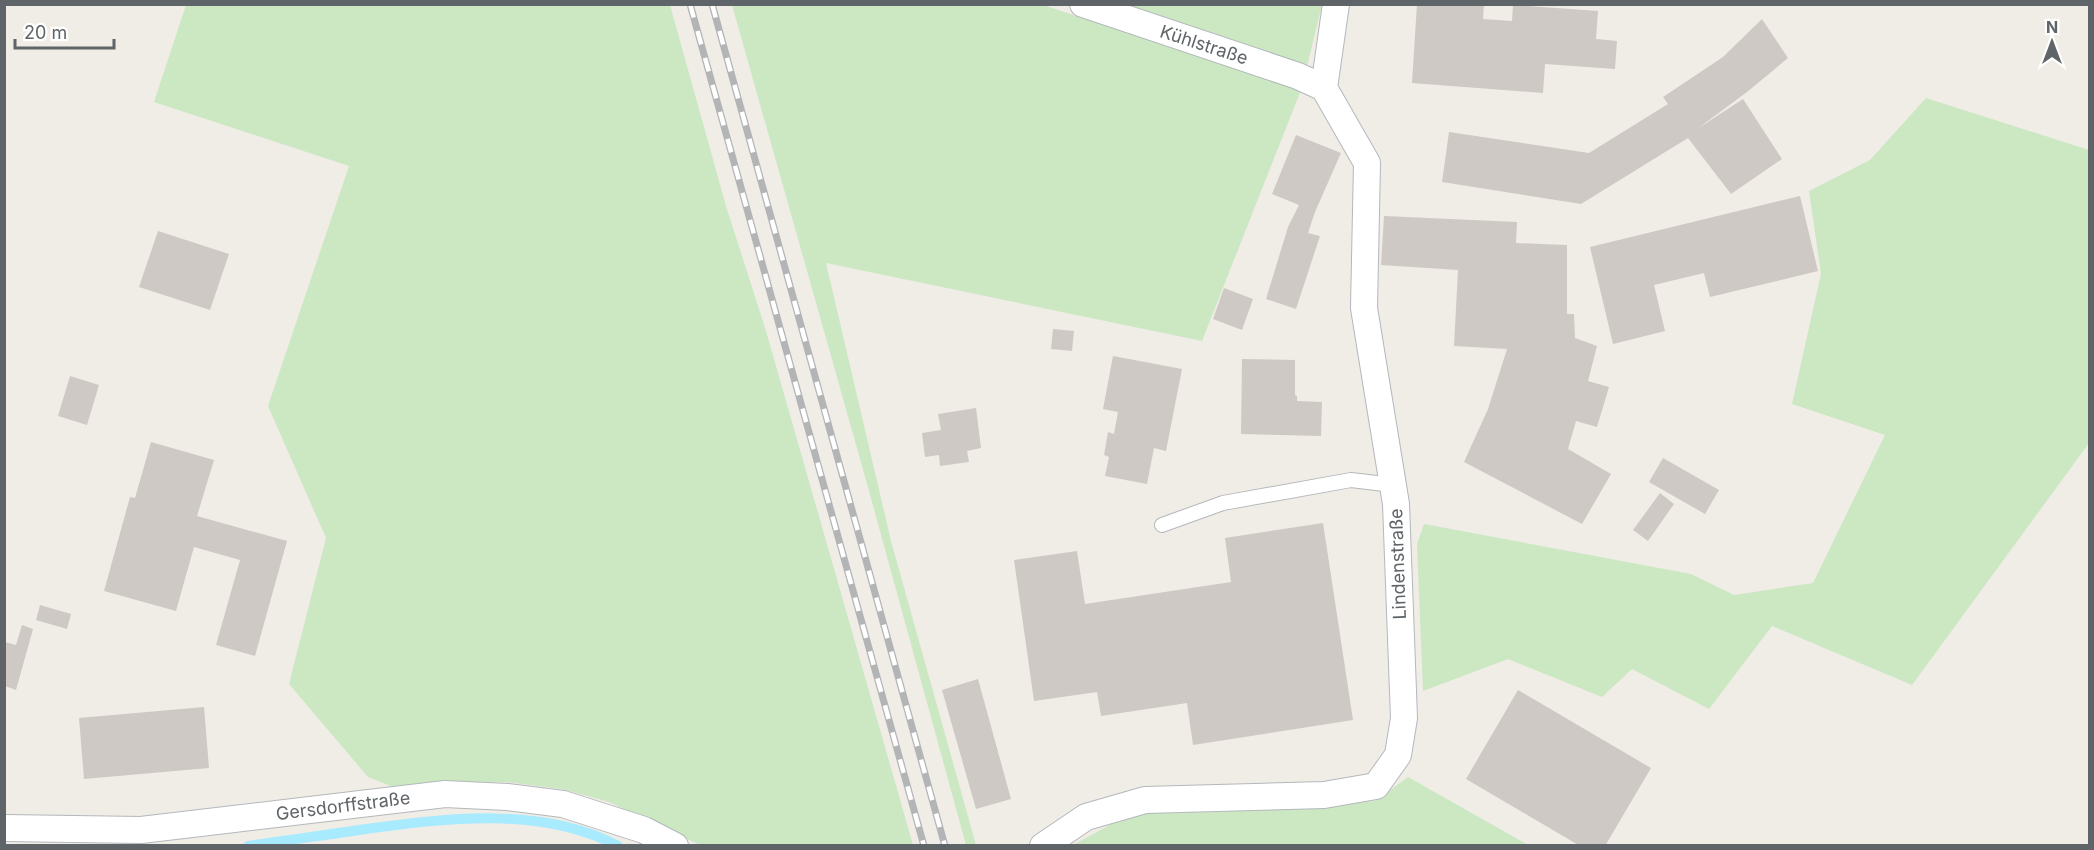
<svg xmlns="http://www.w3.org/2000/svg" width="2094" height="850" font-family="Inter,sans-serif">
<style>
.green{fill:#cbe8c3}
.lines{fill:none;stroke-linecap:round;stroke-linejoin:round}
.stream{stroke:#a8ebff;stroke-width:10}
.building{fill:#cec9c5}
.lane-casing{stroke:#b4b8bb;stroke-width:16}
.street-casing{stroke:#b4b8bb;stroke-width:28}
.lane{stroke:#fff;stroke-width:14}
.street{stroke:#fff;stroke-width:26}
.rail-casing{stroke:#b3b4b5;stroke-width:7}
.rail{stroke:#fff;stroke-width:4.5;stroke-dasharray:14;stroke-linecap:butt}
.labels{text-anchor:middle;stroke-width:4.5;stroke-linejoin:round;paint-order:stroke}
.street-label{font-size:18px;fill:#5e6467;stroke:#fff}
</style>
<rect width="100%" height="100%" fill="#f0ece6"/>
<path class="green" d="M186,5H670L726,206L766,331L913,845H700L609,802L562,789L507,782L443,783L391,786L368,777L289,684L326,538L268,406L349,166L154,102Z
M732,5H1043L1301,90L1202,341L826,263L891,541L976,845H966L866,480Z
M1113,5H1322L1307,66Z
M1926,98L2089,150V443L1912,685L1772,626L1709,709L1632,669L1602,697L1508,659L1423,691L1417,544L1424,524L1691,574L1734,595L1813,583L1885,435L1792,404L1821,274L1809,191L1870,160Z
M1408,777L1528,845L1071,846L1117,821L1153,812L1304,808L1375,801Z"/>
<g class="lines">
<path class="stream" d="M248,846C287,840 326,835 366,829C448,818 542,806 618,846"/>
</g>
<path class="building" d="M1417,4H1484L1483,19L1512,21L1513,5L1598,11L1596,39L1617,41L1615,69L1545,64L1543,93L1412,83Z
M1762,19L1788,58L1747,92L1697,129L1743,99L1782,159L1731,194L1688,138L1581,204L1442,182L1449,132L1589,153L1668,104L1663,97L1723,57Z
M1296,135L1341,153L1315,212L1308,233L1320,236L1296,309L1266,299L1288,227L1299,205L1272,194Z
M1800,196L1818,271L1710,297L1704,273L1654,285L1665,331L1613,344L1590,247Z
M1384,216L1517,222L1516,243L1567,245V314H1574L1575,338L1597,346L1588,381L1609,387L1597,427L1576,421L1568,449L1611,474L1582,524L1464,462L1488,409L1507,349L1454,346L1458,270L1381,265Z
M158,231L229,254L210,310L139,287Z
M1224,288L1253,299L1242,330L1213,319Z
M1053,329L1074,331L1072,351L1051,349Z
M1113,356L1182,369L1166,451L1154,448L1147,484L1105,476L1109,457L1104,455L1108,432L1114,434L1118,412L1103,409Z
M1242,359L1295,360V395L1297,396V401L1322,402L1321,436L1241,434Z
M70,376L99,385L87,425L58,416Z
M976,408L981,448L967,451L969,462L940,466L939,455L925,457L922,433L941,430L938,414Z
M151,442L214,460L197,516L287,541L255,656L216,645L240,560L194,547L176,611L104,591L130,497L135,498Z
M1663,458L1719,490L1705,514L1649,482Z
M1660,493L1674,504L1648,541L1633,530Z
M1323,523L1353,720L1193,745L1187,703L1101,716L1097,692L1034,701L1014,560L1077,551L1085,604L1231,582L1225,538Z
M40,605L71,614L67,629L36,620Z
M22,625L33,629L16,690L5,686V642L16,645Z
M978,679L1011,799L976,809L942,690Z
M1518,690L1651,768L1605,846H1580L1466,779Z
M204,707L209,768L84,779L79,718Z"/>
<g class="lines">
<defs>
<path id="lane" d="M1162,525L1223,503L1351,480L1393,485"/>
<path id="street" d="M1083,4L1298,76L1324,88
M4,828L141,830L445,794L507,797L563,804L644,830L675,846
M1043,846L1086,817L1145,800L1324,795L1376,786L1398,755L1404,718L1396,504L1364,308L1367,163L1324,88L1336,4"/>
</defs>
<use href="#lane" class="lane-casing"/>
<use href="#street" class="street-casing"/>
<use href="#lane" class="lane"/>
<use href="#street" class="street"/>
<defs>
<path id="rail" d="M690,4L924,846
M712,4L945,846"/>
</defs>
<use href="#rail" class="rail-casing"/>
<use href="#rail" class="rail"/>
</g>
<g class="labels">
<g class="street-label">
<text transform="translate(1204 45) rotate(18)" y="6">Kühlstraße</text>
<text transform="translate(1398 564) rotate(-92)" y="6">Lindenstraße</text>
<text transform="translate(343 806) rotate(-7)" y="6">Gersdorffstraße</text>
</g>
</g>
<rect width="2094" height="850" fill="none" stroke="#5e6467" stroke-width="12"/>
<g transform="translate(2052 42)" stroke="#ffffff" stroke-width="4.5" paint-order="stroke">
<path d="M0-4.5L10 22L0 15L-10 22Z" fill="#5e6467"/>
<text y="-9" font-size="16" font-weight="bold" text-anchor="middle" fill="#5e6467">N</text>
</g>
<path d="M15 39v9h99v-9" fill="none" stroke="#5e6467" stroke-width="3"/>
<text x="24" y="39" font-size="18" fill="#5e6467" stroke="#ffffff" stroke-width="4.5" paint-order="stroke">20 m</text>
</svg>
